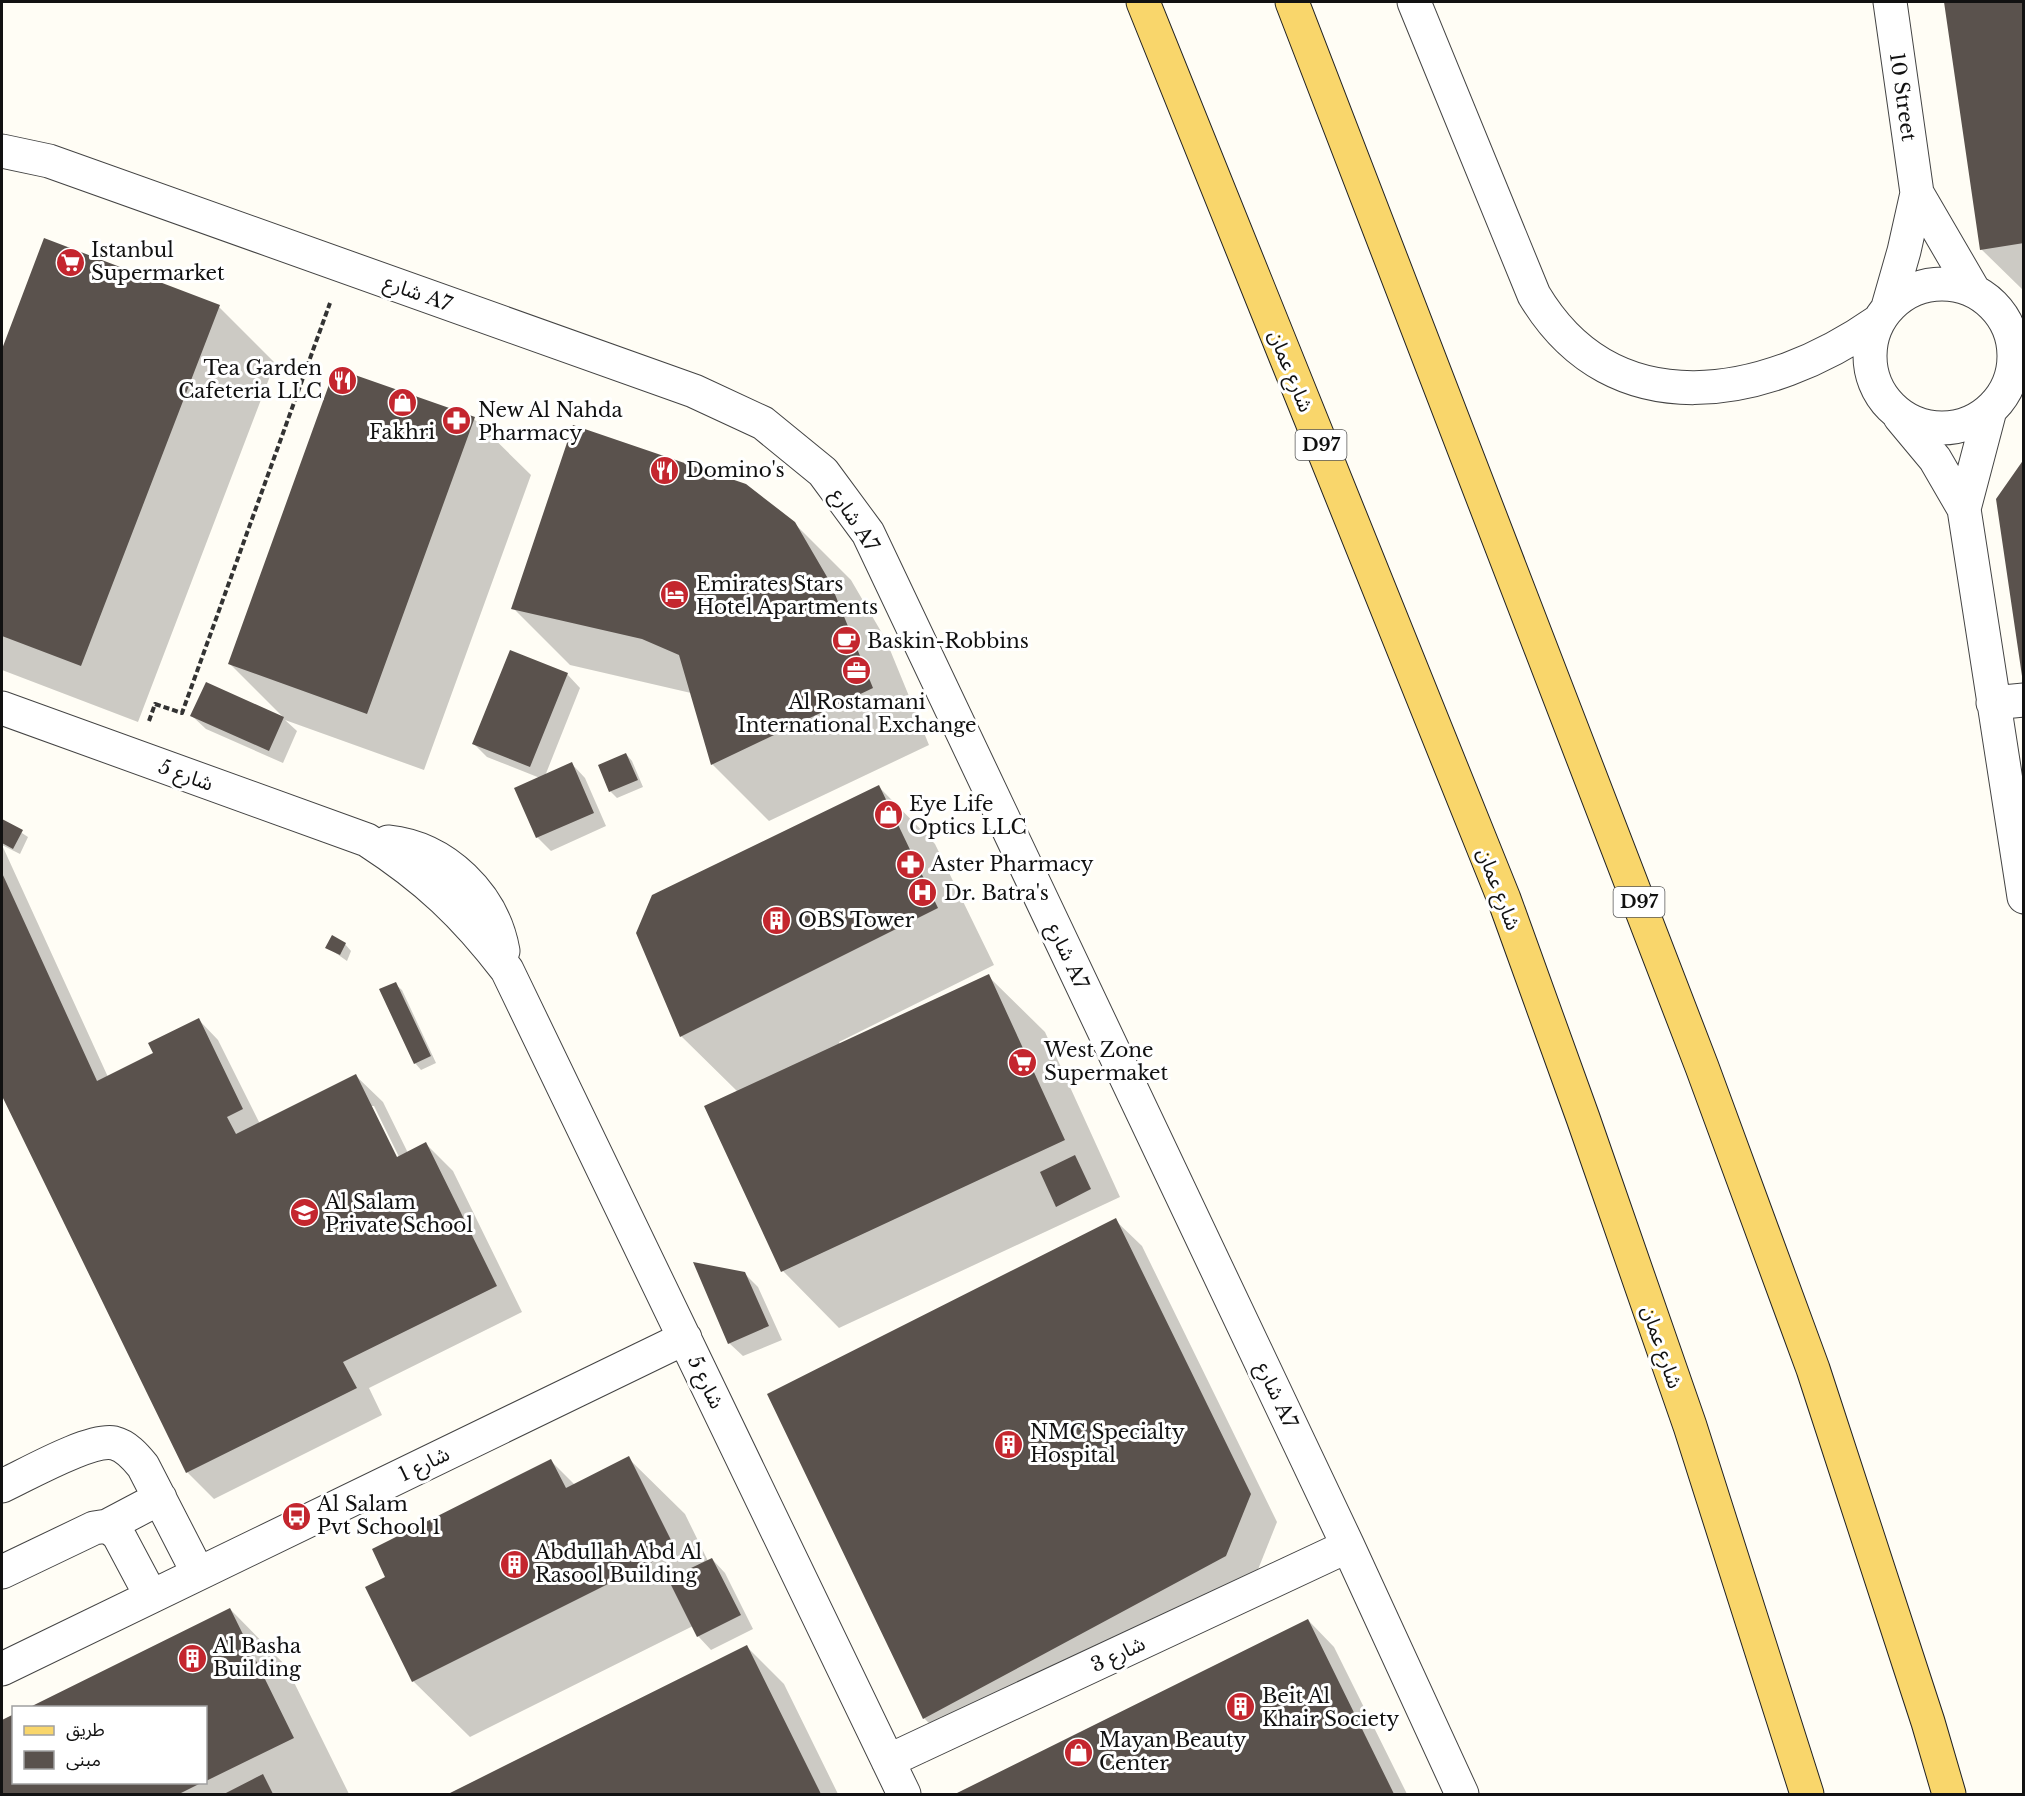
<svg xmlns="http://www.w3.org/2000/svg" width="2025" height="1796" font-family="'Libre Baskerville','Noto Sans Arabic',serif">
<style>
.shadow{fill:#0003;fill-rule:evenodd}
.building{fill:#5a524d}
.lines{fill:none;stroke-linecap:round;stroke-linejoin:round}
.minor-casing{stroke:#444;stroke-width:35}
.major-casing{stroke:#222;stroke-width:35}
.path{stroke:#333;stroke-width:4;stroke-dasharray:6 3;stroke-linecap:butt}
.minor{stroke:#fff;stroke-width:33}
.major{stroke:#f9d66b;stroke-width:33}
.labels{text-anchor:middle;stroke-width:6;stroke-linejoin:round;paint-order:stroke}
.shield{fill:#fff;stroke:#585858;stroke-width:1.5}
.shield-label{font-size:18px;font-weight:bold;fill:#111}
.street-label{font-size:20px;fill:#111;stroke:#fff}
.poi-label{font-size:20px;fill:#111;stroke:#fff;text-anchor:start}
</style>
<rect width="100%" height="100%" fill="#fffdf5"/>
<path class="shadow" d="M1946,2H2024V291L1981,249Z
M45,240L219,307L275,363L138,722L2,670V353Z
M474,419L531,475L424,770L285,720L297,731L283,763L206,729L192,716L207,684L284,718L230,664Z
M794,523L851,580L886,640L929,745L769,821L712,764L691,693L570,665L513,608Z
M567,674L580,688L545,776L572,764L585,778L606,826L551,851L537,837L540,778L487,757L474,744Z
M626,754L632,761L643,787L617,798L610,791Z
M879,787L935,844L994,965L839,1042L840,1045L988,976L1045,1032L1120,1197L839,1328L783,1271L738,1092L681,1036Z
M2,820L28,837L20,854L2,845L108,1077L155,1054L198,1019L218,1040L260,1124L356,1076L383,1102L408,1153L426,1144L453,1171L522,1312L369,1388L382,1415L214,1499L187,1472L2,1093ZM370,1106H374L402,1163L399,1164Z
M345,944L351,951L347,961L327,947Z
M395,984L402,990L436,1063L421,1070L415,1063Z
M1115,1220L1142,1246L1277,1522L1253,1582L950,1745L924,1718Z
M744,1273L758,1287L782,1340L743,1356L729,1343Z
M628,1458L685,1514L708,1561L712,1559L725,1573L753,1629L711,1650L698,1636L693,1626L470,1737L413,1681L387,1578L551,1461L575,1485Z
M230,1609L286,1666L349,1794H2V1722L14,1716V1782H206V1708Z
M1308,1620L1334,1647L1407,1794H958Z
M747,1647L784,1684L838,1794H451Z"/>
<path class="building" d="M1944,2H2024V243L1980,250Z
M44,238L220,305L81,666L2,636V349Z
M335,368L475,417L367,714L228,664Z
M573,425L746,484L795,522L830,582L873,688L711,765L679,655L642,639L511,609Z
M2024,459V676H2022L1996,499Z
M510,650L568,673L530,767L472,744Z
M206,682L284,717L269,751L190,716Z
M626,753L638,780L609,792L598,765Z
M572,762L594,813L536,838L514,788Z
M879,785L938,908L680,1037L636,933L652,895Z
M2,819L23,830L13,849L2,843Z
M2,873L97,1081L153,1053L148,1043L199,1018L243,1109L227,1117L236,1134L356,1074L397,1157L426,1142L497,1286L343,1362L357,1388L186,1473L2,1096Z
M332,935L346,943L340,955L325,948Z
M989,974L1065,1140L781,1272L704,1106Z
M396,982L431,1056L414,1064L379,989Z
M1075,1155L1091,1189L1056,1207L1040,1172Z
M1116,1218L1251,1494L1226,1556L923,1719L767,1394Z
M693,1262L745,1272L769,1326L728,1344Z
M629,1456L676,1550L412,1682L365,1587L385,1577L372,1549L551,1459L566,1488Z
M712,1558L741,1615L697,1637L668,1579Z
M230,1608L294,1738L206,1781V1708H28Z
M1308,1619L1394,1794H955Z
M747,1645L821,1794H448Z
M14,1714V1782H203L179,1794H2V1720Z
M263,1774L273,1794H224Z"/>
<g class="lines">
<defs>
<path id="minor" d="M1414,2L1534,295C1614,429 1767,399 1877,322
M2,151L49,161L694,391L763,423L823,472L868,533L1348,1546L1462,1794
M1917,193L1974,291
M1870 356a72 72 0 1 1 144 0a72 72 0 1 1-144 0Z
M1888,307L1904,251L1917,193L1890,2
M1990,410L1964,509L2024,897
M1900,417L1935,459L1964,509
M1993,703L2024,700
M2,708L367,840C427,879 464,914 507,970L904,1794
M388,842C445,848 493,895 503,951
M2,1486C26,1475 90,1438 114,1443C126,1446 135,1456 143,1466L198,1573
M107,1526L160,1498
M2,1572L94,1528L107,1526L118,1534L151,1596
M2,1669L685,1338
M888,1761L1348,1546"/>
<path id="major" d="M1143,2L1504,899L1583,1118L1690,1426L1807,1794
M1292,2L1702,1067L1813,1369L1928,1722L1949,1794"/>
</defs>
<use href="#minor" class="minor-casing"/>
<use href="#major" class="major-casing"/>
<path class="path" d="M149,721L155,704L182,713L330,303"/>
<use href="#minor" class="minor"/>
<use href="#major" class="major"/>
</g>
<defs>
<symbol id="supermarket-disc" viewBox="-11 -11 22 22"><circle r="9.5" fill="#c4262e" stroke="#fff"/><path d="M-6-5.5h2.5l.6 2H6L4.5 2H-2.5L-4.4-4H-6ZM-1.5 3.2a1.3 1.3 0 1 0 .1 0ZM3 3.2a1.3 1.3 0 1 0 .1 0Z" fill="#fff"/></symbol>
<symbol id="restaurant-disc" viewBox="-11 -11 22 22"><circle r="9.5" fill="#c4262e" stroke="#fff"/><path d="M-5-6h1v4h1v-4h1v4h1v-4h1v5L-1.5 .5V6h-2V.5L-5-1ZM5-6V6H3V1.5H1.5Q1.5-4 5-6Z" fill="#fff"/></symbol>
<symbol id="shop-disc" viewBox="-11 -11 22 22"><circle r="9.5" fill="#c4262e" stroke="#fff"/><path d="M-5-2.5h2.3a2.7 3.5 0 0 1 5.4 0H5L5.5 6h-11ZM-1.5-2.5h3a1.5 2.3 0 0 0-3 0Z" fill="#fff"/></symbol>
<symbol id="pharmacy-disc" viewBox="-11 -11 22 22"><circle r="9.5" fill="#c4262e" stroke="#fff"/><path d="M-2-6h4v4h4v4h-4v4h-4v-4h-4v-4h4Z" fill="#fff"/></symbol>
<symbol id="hotel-disc" viewBox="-11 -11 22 22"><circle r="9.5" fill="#c4262e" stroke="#fff"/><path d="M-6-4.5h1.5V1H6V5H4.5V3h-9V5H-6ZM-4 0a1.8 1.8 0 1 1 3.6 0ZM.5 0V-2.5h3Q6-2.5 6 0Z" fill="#fff"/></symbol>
<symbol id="cafe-disc" viewBox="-11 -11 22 22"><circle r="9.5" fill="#c4262e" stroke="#fff"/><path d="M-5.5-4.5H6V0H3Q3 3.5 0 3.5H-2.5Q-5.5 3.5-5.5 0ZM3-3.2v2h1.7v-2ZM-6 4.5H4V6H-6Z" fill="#fff"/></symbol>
<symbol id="office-disc" viewBox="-11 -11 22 22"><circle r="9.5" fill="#c4262e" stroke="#fff"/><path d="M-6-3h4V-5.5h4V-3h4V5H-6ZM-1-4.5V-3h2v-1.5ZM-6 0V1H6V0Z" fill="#fff"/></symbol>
<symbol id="hospital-disc" viewBox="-11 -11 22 22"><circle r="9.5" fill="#c4262e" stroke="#fff"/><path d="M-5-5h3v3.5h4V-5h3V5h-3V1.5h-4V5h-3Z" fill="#fff"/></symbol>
<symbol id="building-disc" viewBox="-11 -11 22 22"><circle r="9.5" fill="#c4262e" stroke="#fff"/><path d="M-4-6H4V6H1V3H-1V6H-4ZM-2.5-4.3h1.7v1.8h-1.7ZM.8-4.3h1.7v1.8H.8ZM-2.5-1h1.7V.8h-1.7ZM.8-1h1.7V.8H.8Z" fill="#fff"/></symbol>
<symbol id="school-disc" viewBox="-11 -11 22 22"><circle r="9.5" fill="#c4262e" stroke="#fff"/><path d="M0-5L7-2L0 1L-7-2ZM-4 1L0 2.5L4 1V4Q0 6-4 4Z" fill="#fff"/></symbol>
<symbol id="bus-disc" viewBox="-11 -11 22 22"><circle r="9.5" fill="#c4262e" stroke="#fff"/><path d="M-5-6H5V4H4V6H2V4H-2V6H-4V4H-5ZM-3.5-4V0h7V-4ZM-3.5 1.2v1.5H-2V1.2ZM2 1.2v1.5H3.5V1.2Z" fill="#fff"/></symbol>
</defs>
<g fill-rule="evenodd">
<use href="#supermarket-disc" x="54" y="246" width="33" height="33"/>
<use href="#restaurant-disc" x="326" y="364" width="33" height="33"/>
<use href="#shop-disc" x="386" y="386" width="33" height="33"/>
<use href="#pharmacy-disc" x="440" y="404" width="33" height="33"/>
<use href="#restaurant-disc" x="648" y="454" width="33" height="33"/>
<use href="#hotel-disc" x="658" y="578" width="33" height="33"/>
<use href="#cafe-disc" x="830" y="624" width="33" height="33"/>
<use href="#office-disc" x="840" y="654" width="33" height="33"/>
<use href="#shop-disc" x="872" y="798" width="33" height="33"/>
<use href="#pharmacy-disc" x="894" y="848" width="33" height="33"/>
<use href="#hospital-disc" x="906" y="876" width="33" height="33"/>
<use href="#building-disc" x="760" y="904" width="33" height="33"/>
<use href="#supermarket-disc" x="1006" y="1046" width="33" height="33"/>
<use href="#school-disc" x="288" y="1196" width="33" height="33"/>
<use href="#building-disc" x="992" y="1428" width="33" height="33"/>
<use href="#bus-disc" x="280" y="1500" width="33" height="33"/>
<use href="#building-disc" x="498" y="1548" width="33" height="33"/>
<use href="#building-disc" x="176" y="1642" width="33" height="33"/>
<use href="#building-disc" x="1224" y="1690" width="33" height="33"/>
<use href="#shop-disc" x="1062" y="1736" width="33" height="33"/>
</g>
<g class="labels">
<g class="shield">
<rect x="1295.5" y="430" width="51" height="30" rx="4.5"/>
<rect x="1613.5" y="887" width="51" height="30" rx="4.5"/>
</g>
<g class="shield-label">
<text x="1321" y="451">D97</text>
<text x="1639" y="908">D97</text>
</g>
<g class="street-label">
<text transform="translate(1903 97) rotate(82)" y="7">10 Street</text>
<text transform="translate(418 293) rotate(20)" y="7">شارع A7</text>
<text transform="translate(1291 371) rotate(68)" y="7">شارع عمان</text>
<text transform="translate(855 520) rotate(57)" y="7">شارع A7</text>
<text transform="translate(186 775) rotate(20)" y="7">شارع 5</text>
<text transform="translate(1499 889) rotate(69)" y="7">شارع عمان</text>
<text transform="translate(1068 956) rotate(65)" y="7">شارع A7</text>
<text transform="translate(1662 1347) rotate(71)" y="7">شارع عمان</text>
<text transform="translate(706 1382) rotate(64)" y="7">شارع 5</text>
<text transform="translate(1277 1395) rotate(65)" y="7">شارع A7</text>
<text transform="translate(424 1464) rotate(-26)" y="7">شارع 1</text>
<text transform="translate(1118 1654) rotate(-25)" y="7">شارع 3</text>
</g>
<g class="poi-label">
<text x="91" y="257">Istanbul<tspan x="91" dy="23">Supermarket</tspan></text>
<text x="322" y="375" text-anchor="end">Tea Garden<tspan x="322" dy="23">Cafeteria LLC</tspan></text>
<text x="478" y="417">New Al Nahda<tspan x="478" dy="23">Pharmacy</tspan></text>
<text x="402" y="439" text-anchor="middle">Fakhri</text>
<text x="686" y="477">Domino's</text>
<text x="696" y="591">Emirates Stars<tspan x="696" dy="23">Hotel Apartments</tspan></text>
<text x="867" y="648">Baskin-Robbins</text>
<text x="857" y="709" text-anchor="middle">Al Rostamani<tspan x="857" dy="23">International Exchange</tspan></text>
<text x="909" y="811">Eye Life<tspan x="909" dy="23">Optics LLC</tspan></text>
<text x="931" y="871">Aster Pharmacy</text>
<text x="944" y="900">Dr. Batra's</text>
<text x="798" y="927">OBS Tower</text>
<text x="1044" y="1057">West Zone<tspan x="1044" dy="23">Supermaket</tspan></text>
<text x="325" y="1209">Al Salam<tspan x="325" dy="23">Private School</tspan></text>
<text x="1030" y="1439">NMC Specialty<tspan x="1030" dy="23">Hospital</tspan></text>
<text x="317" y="1511">Al Salam<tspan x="317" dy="23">Pvt School 1</tspan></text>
<text x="535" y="1559">Abdullah Abd Al<tspan x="535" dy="23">Rasool Building</tspan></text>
<text x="213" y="1653">Al Basha<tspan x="213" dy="23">Building</tspan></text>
<text x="1262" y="1703">Beit Al<tspan x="1262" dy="23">Khair Society</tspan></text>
<text x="1099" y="1747">Mayan Beauty<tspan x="1099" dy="23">Center</tspan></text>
</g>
</g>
<rect width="2025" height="1796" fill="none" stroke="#111111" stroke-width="6"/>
<rect x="12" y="1706" width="195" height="78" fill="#ffffff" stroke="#a0a0a0" stroke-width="1.5"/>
<rect x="24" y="1726" width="30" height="9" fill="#f9d66b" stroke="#a0a0a0" stroke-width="1.5"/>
<text x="66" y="1736" font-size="18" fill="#111111">طريق</text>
<rect x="24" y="1751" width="30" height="18" fill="#5a524d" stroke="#a0a0a0" stroke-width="1.5"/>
<text x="66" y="1766" font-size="18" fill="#111111">مبنى</text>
</svg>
